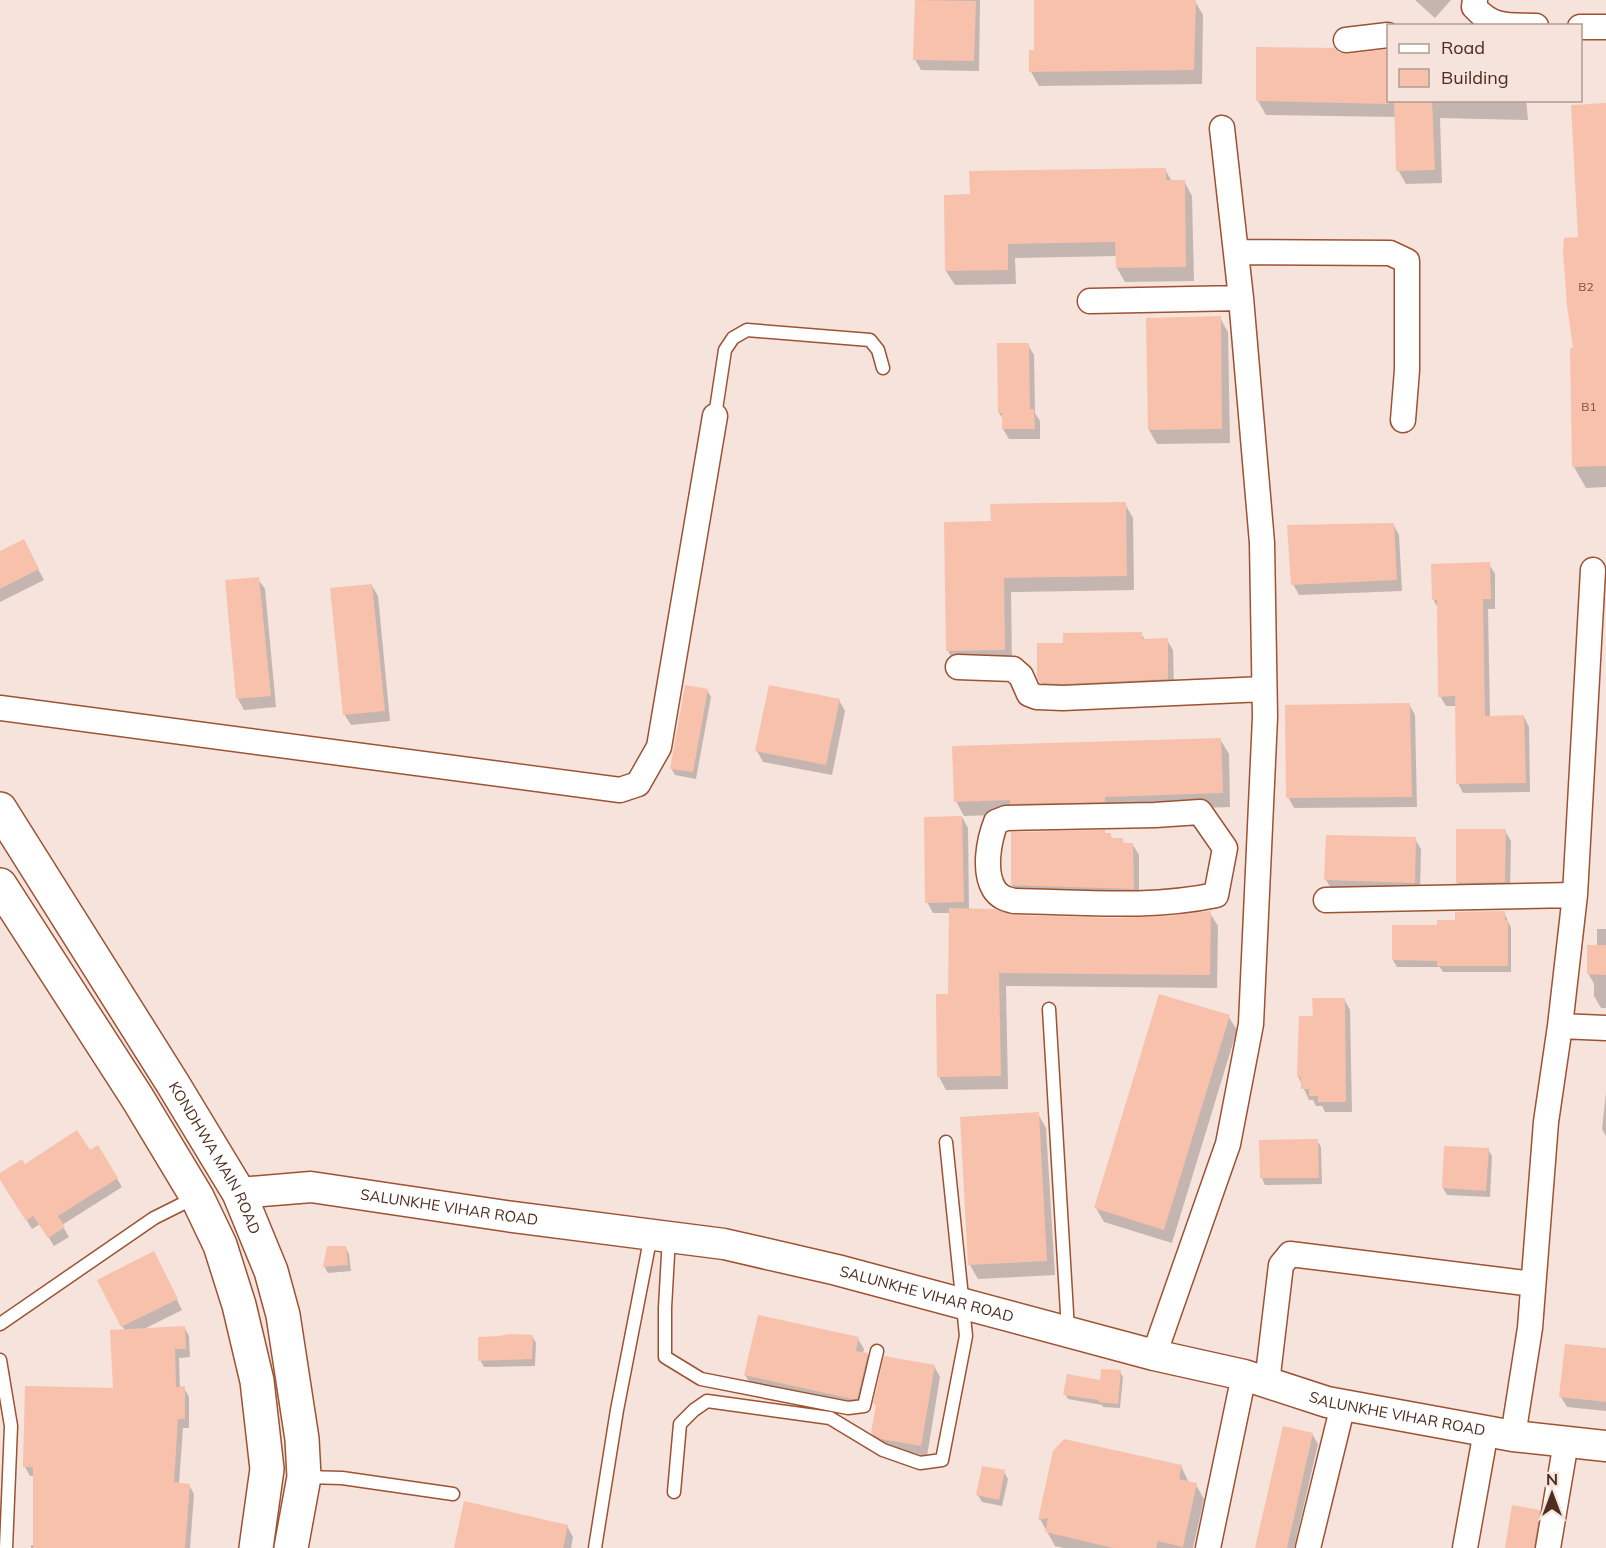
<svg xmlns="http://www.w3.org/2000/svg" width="1606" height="1548" font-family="Mulish,sans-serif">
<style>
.shadow{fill:#0003}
.building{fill:#f8c1ab}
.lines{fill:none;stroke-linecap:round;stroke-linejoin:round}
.service-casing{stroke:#9d5232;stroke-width:15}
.minor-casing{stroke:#9d5232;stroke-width:27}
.tertiary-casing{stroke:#9d5232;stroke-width:33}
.primary-casing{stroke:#9d5232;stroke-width:36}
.service{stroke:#fff;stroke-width:12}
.minor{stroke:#fff;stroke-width:24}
.tertiary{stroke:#fff;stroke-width:30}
.primary{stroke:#fff;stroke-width:33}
.labels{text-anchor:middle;stroke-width:4.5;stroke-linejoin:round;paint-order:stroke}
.number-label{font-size:12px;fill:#785141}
.street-label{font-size:15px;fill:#4e2c1e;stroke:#f5e3dc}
</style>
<rect width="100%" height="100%" fill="#f5e3dc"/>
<path class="shadow" d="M917,0H980L979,71L921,70L915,59Z
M1415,0H1451L1435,18Z
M1195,1L1203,15L1202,84L1039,86L1031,72Z
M1526,100L1528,120L1440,118L1442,183L1406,184L1398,170L1396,117L1266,115L1258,101Z
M1606,105V487L1586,488L1574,467L1575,349L1580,238Z
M1165,169L1172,182L1184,181L1192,196L1194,281L1125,282L1117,268V256L1015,258L1016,284L955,285L946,271L971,196Z
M1220,318L1228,332L1230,443L1157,444L1149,430L1147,319Z
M1028,345L1034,355L1035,413L1040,421V439H1009L1003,429V419L999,413Z
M1125,504L1133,518L1134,590L1011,592L1012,664L956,665L948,651L992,523Z
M1393,524L1399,535L1402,591L1299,595L1293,584Z
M29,552L44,580L0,602V553Z
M1489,564L1495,574V609H1488L1490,718L1524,717L1529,727L1530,792L1463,793L1458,783L1457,706H1446L1440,696L1438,608L1433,599Z
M258,579L265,589L276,707L244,710L238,699L227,582Z
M372,586L378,596L390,721L351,725L344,714Z
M1141,634L1145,640H1167L1173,650L1174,689L1047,693L1041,682L1065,644Z
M707,690L711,697L696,779L675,775L671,768Z
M839,700L845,711L832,775L763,762L757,751Z
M1409,704L1415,715L1417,807L1294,808L1288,797Z
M1220,739L1229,754L1230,807L964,816L956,801Z
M962,817L968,828L969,910L1013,917L1115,919L1167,918L1210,913L1218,926L1217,988L1006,986L1008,1089L946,1090L939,1077L950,995V913H933L927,902Z
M1505,831L1511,841L1510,892L1463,893L1457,883Z
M1106,835H1110L1113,840H1122L1125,845H1133L1139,855V899L1018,895L1012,885Z
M1415,839L1421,849L1420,893L1332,890L1326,880Z
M1504,912L1511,928V972H1443L1440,967H1397L1393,960L1439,927Z
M1597,929H1606V1008H1601L1594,996V984L1588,973L1597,946Z
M1344,999L1350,1010L1352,1112H1325L1322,1106H1316L1313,1100H1309L1298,1076L1314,1017Z
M1228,1016L1237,1030L1172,1243L1104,1222L1096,1208Z
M1606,1092V1136L1602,1129Z
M1038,1114L1046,1128L1055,1275L978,1279L970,1265Z
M1317,1140L1321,1147L1322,1184L1265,1185L1262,1178Z
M98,1147L122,1187L62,1225L69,1237L54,1246L40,1224L32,1229L4,1184L0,1175L25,1166L89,1152Z
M1488,1149L1492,1156L1490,1197L1447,1195L1443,1188Z
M345,1247L349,1254L351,1271L328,1273L324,1266Z
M159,1264L182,1310L142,1330L184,1327L189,1336L190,1357L179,1358L180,1388H184L189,1397V1428H183L179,1484L189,1485L194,1494L190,1548H31V1545H35V1476H30L25,1467L115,1390L125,1331L99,1280Z
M532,1336L536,1343L535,1366L484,1367L480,1360Z
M858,1339L864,1349L863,1353L867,1354L873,1365L863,1409L752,1386L745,1375Z
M1606,1350V1411L1567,1407L1561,1397Z
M934,1366L940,1377L927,1456L888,1449L879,1444L872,1433L877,1408L875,1404Z
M1120,1372L1123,1377L1120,1408L1103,1407L1102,1405L1068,1399L1065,1394L1102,1381Z
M1312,1434L1318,1444L1294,1548H1257Z
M1181,1466L1189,1483L1196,1485L1204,1499L1193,1548H1063L1055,1546L1040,1519Z
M1004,1472L1008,1479L1002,1506L982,1502L978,1495Z
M1539,1511L1545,1522L1541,1548H1507Z
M567,1526L573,1537L571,1548H456Z"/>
<path class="building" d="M915,0L976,1L974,61L913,60Z
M1034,0H1196L1194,70L1029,72V50H1034Z
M1256,47L1334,48L1340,53L1347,54L1389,49V104L1256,101Z
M1394,100H1432L1435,170L1396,171Z
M1606,103V466L1572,467L1570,348H1573L1567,305L1563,251L1564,238L1578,237L1571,105Z
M1166,168V180H1185L1186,267L1116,268L1115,242L1008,244V270L945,271L944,195L970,194L969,171Z
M1221,316L1222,429L1148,430L1146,318Z
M997,343H1029L1030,409H1034L1035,429H1002V413H998Z
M1126,502L1127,576L1004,578L1005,650L946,651L944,522L991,521L990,504Z
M1394,523L1397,580L1291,585L1287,525Z
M24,539L39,569L0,589V551Z
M1490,562L1491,599H1483L1485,716L1524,715L1526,783L1456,784L1455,696L1438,697L1437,600H1432L1431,564Z
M259,577L271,696L236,699L225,580Z
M372,584L385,711L343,715L330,588Z
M1142,632V639L1168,638V679L1063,684L1040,683L1037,677V643H1063V633Z
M685,685L708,689L693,772L670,769Z
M769,685L840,699L826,765L755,751Z
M1410,703L1412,797L1286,798L1285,705Z
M1221,738L1223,793L1105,797V802L1010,804V800L954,802L952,746Z
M962,816L964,902L925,903L924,817Z
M1456,829H1506L1505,882L1456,883Z
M1105,830V833H1111V838H1123V843H1133L1134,889L1011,885V832Z
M1326,835L1416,837L1415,883L1324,880Z
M949,908L994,909L1014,915L1115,918L1167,916L1211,911L1210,975L999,973L1001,1076L937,1077L936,994H948Z
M1505,911V920H1508V966H1437V961L1392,960V925H1437V920H1455V912Z
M1587,945H1606V975L1587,974Z
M1159,994L1230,1015L1164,1230L1094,1208Z
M1312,998H1345L1346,1102H1318V1096H1309V1089H1301V1077H1297L1299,1016H1313Z
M1039,1112L1047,1261L968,1265L960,1117Z
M77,1130L90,1150L98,1145L118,1178L58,1216L65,1227L48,1238L33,1216L26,1221L0,1180V1173L22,1159L25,1164Z
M1318,1139L1319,1178H1260L1259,1140Z
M1444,1146L1489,1148L1486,1191L1442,1188Z
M327,1246H346L348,1265L323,1267Z
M154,1251L178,1299L121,1327L97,1280Z
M758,1315L859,1337L856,1351L868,1353L857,1399H852L744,1375Z
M185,1326L186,1349H175L176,1387L185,1386V1419H178L174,1482L190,1484L185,1548H33V1467H23L25,1386L113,1388L110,1330Z
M509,1334L533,1335L532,1359L478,1361V1337L499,1336Z
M1565,1344L1606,1348V1402L1559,1397Z
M884,1356L935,1365L921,1446L881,1439L871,1433L876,1405L873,1404Z
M1101,1369L1121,1370L1118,1404L1098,1402L1099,1400L1063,1395L1067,1374L1100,1380Z
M1283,1426L1313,1433L1287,1548H1255Z
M1064,1439L1182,1465L1179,1479L1197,1483L1183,1547L1158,1541L1156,1548H1113L1045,1532L1048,1518L1038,1520L1053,1451Z
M982,1466L1005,1470L999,1500L976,1495Z
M464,1501L568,1525L563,1548H454Z
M1512,1505L1540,1510L1534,1548H1505Z"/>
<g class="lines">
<defs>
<path id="service" d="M715,416L725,350L733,338L747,330L870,340L878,350L883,368
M1049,1009L1068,1330
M669,1237L665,1308V1357L701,1379L848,1408L864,1406L877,1351
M0,1324L154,1218L196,1197
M0,1360L11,1426L6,1548
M305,1477L342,1478L453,1494
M674,1492L680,1424L694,1410L707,1401L830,1418L883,1450L920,1463L942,1460L966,1336L946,1142
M595,1548L617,1410L651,1235"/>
<path id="minor" d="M1475,0L1474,7C1494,29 1508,25 1536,26
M1580,27H1606
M1346,40L1388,35
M1236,252L1390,253L1407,261V370L1403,420
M1090,301L1241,298
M958,667L1013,669L1021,676L1029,694L1037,697L1063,698L1264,689
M0,708L620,790L638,784L659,747L715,416
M1200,812L1225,848L1216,895C1150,909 1081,902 1014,901C1006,899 999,897 994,889C983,871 989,840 996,822L1006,818L1155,815Z
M1575,895L1593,570
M1326,900L1575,895L1560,1026
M1154,1355L1228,1144L1251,1024L1265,717L1262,543L1241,298L1222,128
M1267,1383L1281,1265L1290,1254L1533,1284
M1513,1436L1530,1328L1546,1122L1560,1026L1606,1028
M1208,1548L1244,1375
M1308,1548L1343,1405
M1465,1548L1486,1431
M1548,1548L1566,1442"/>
<g id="tertiary">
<path id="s1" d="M239,1193L311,1187L506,1216L724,1244L837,1270L1154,1355L1244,1375L1327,1402L1513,1436L1606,1446"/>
</g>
<g id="primary">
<path id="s2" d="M0,809L173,1084L239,1193L271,1271L283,1315L302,1439L304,1477L291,1548"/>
<path d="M0,885L138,1099L197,1197L220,1245L239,1305L257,1381L267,1469L256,1548"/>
</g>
</defs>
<use href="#service" class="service-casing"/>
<use href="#minor" class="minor-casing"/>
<use href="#tertiary" class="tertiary-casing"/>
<use href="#primary" class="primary-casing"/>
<use href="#service" class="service"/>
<use href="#minor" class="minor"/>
<use href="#tertiary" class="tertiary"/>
<use href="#primary" class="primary"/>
</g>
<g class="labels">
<g class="number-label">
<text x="1586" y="291">B2</text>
<text x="1589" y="411">B1</text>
</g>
<g class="street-label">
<text dy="5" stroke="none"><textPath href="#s2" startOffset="410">KONDHWA MAIN ROAD</textPath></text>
<text dy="5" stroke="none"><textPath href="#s1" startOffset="212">SALUNKHE VIHAR ROAD</textPath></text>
<text dy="5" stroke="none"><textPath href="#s1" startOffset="698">SALUNKHE VIHAR ROAD</textPath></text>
<text dy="5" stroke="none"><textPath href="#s1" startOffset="1184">SALUNKHE VIHAR ROAD</textPath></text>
</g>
</g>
<rect x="1387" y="24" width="195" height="78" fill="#f5e3dc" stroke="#b29a90" stroke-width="1.5"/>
<rect x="1399" y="44" width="30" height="9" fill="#ffffff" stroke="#b29a90" stroke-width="1.5"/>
<text x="1441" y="54" font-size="18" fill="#4e2c1e">Road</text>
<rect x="1399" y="69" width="30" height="18" fill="#f8c1ab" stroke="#b29a90" stroke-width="1.5"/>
<text x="1441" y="84" font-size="18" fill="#4e2c1e">Building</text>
<g transform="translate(1552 1494)" stroke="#f5e3dc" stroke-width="4.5" paint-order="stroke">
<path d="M0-4.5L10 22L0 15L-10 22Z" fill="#4e2c1e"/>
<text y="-9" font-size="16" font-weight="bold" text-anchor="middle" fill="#4e2c1e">N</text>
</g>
</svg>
